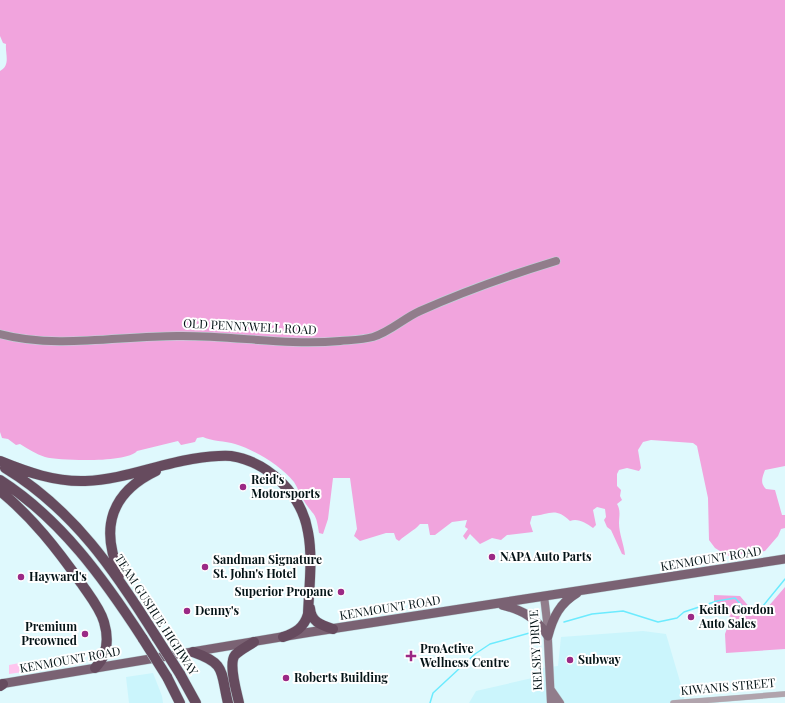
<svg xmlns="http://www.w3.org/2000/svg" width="785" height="703" font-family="'Playfair Display',serif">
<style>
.built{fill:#cbf5fc}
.green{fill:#fec5ee}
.forest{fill:#f1a4dd}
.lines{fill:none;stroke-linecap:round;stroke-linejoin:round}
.stream{stroke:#6cebfe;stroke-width:1.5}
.street-casing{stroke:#bcd4d8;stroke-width:6}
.secondary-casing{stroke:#bcd4d8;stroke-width:9}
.primary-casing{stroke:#bcd4d8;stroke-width:10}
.highway-casing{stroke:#bcd4d8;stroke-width:11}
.street{stroke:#b1a4ad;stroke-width:5.5}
.secondary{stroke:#917d8b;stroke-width:8}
.primary{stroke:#7a6273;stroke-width:9}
.highway{stroke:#664b5e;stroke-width:10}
.highway-bridge-casing{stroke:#bcd4d8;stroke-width:11;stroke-linecap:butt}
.highway-bridge{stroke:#664b5e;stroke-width:10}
.poi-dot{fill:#9b2985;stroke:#fff;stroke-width:1.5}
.labels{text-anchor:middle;stroke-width:4;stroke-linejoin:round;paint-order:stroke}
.street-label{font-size:12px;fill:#041316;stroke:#fff}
.poi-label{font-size:12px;font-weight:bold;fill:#041316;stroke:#fff;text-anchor:start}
</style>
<rect width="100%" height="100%" fill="#dff9fd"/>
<path class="built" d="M643,631L666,634L684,695V703H469L476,691L541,676V668L558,666L561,637Z
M153,673L162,696L163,703H129L126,677Z"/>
<path class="green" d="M30,661L33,663L30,671L9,674V665Z"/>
<path class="forest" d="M0,0H785V466L765,470C762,478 760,483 766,489L775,490L782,515H785V528L781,529L778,536L765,551L728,556L715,548L709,540L708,498L697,446L693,443L651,440L643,442L638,450L641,468L639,471L627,468L619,470L617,474V486L621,490L620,496L622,500L617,504C621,511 619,516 619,523C619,534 624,544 625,555L622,554L611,530L607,527L604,520L606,517L605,509L597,507L593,510L596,525L593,528C586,523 578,518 570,521C555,506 549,515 532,516L530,523L533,532L507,535L501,540L492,538L480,544L470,534L466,540L463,536L468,529L465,527L467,520L452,522L435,535H430L428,524H420C414,531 406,534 399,541L396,539L394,533H386L360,541L354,536L357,529L350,478H333L328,519L323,534L319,533C316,511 314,517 304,501C300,495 298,488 294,482C280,465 257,451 235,444C226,441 210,441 203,437L197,438L195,442L181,445L178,441L137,451C128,463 61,461 45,457C36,454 28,449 20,444L16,445L8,439L2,438L0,432V71C11,65 5,54 6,44L3,43L0,36Z
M785,587V649L726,653L725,634L731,617L714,610V595L740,596L751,609L767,608Z"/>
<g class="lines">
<path class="stream" d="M564,622L592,614L623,611L658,622L677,618L684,612L717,601L735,598L748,612H758L785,579
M430,703L433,693L475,654L490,644L533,632"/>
<defs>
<path id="street" d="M673,703L785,694"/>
<path id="secondary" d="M0,334C56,349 119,336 177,336C232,335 285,346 340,341C351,340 362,340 373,337C390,332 404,318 420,311C465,291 510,275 556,261
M544,596L547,621L551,703
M551,690L560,703"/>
<path id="primary" d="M502,605C523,610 536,618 548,636
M548,636C553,617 560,603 577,593
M0,684L311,632L785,559"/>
<path id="highway" d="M0,461C27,472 55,482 85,481C121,480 156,465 192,459C205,457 218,455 231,456C269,462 302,495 308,532C313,557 309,589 308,614C304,628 295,633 283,637
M5,468C74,510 115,571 157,638
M0,480C61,519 104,579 143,639
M0,491C32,517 57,549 81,583C89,595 100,608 104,622C109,639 108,655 95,668
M120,574C100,529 110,493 156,471
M310,608C311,622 321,625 333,629
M193,652C227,664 220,671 228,703
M180,674L196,703
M167,677L180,703
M0,686L3,684
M239,703C237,693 228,664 235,655C240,650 248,646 254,642"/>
</defs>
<use href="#street" class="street-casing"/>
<use href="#secondary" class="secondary-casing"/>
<use href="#primary" class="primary-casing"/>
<use href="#highway" class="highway-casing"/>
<use href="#street" class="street"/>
<use href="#secondary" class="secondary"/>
<use href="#primary" class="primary"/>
<use href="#highway" class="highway"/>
<defs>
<path id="highway-bridge" d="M157,638L180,674
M143,639L167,677"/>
</defs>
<use href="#highway-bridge" class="highway-bridge-casing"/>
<use href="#highway-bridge" class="highway-bridge"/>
</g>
<g class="poi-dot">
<circle cx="243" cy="487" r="4"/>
<circle cx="492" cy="557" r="4"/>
<circle cx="205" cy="567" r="4"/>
<circle cx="21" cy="577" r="4"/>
<circle cx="341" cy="592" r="4"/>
<circle cx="187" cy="611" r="4"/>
<circle cx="691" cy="617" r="4"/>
<circle cx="85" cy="634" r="4"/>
<path d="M409 650h4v4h4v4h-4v4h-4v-4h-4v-4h4z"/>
<circle cx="570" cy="660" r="4"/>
<circle cx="286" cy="678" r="4"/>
</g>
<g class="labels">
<g class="street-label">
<text transform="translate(250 327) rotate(3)" y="4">OLD PENNYWELL ROAD</text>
<text transform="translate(711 559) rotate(-9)" y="4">KENMOUNT ROAD</text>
<text transform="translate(390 608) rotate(-9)" y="4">KENMOUNT ROAD</text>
<text transform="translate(156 615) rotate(57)" y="4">TEAM GUSHUE HIGHWAY</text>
<text transform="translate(536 650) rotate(-93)" y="4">KELSEY DRIVE</text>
<text transform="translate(70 660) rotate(-10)" y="4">KENMOUNT ROAD</text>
<text transform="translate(728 687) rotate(-5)" y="4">KIWANIS STREET</text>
</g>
<g class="poi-label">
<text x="251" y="484">Reid's<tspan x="251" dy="14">Motorsports</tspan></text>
<text x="500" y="561">NAPA Auto Parts</text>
<text x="213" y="564">Sandman Signature<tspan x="213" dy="14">St. John's Hotel</tspan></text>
<text x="29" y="581">Hayward's</text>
<text x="333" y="596" text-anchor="end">Superior Propane</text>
<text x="699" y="614">Keith Gordon<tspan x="699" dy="14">Auto Sales</tspan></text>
<text x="195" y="615">Denny's</text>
<text x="77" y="631" text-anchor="end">Premium<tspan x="77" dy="14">Preowned</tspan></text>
<text x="420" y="653">ProActive<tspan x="420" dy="14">Wellness Centre</tspan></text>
<text x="578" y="664">Subway</text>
<text x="294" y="682">Roberts Building</text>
</g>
</g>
</svg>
